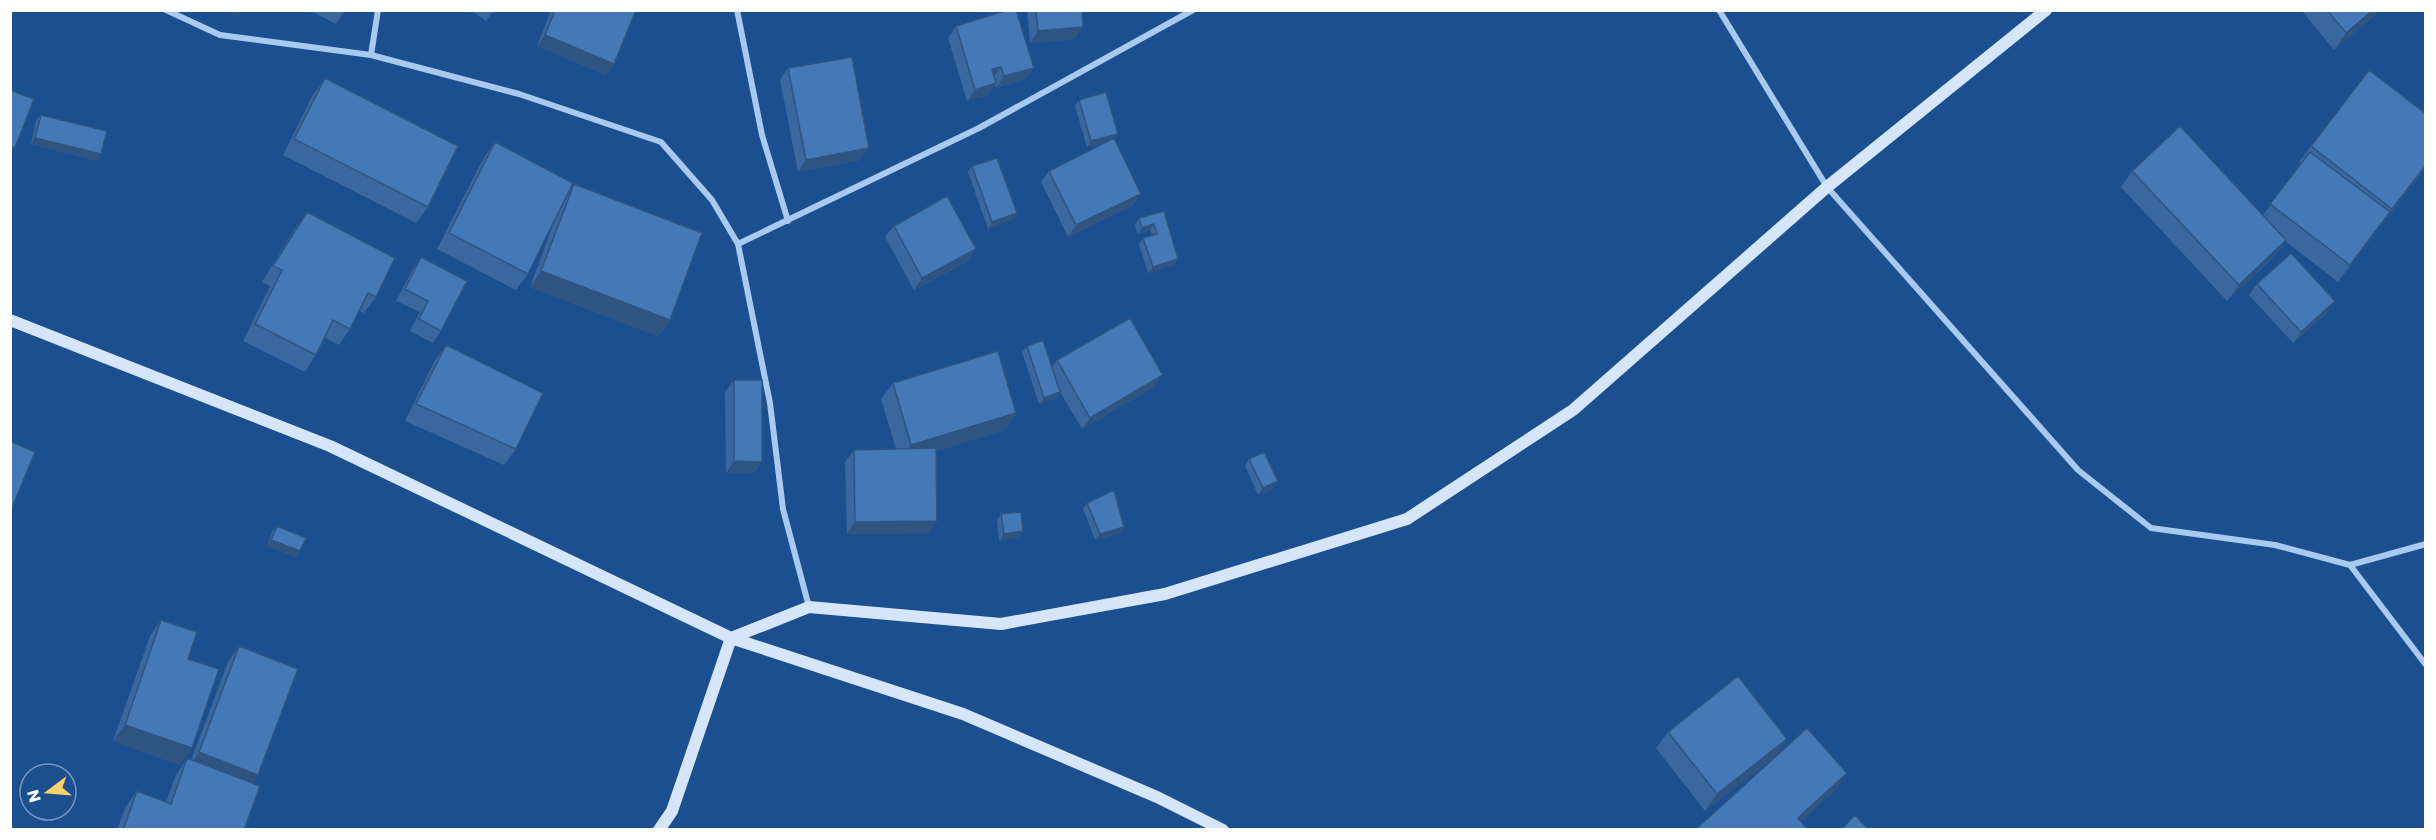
<svg xmlns="http://www.w3.org/2000/svg" width="2436" height="840" font-family="Poppins,sans-serif">
<style>
.lines{fill:none;stroke-linecap:round;stroke-linejoin:round}
.street{stroke:#a9c9ee;stroke-width:6}
.secondary{stroke:#d6e6fa;stroke-width:12}
.wall{fill:#3a679d}
.shaded-wall{fill:#305480}
.building{fill:#4478b7;stroke:#305480;stroke-width:1.5}
</style>
<rect width="100%" height="100%" fill="#1b4f8f"/>
<g class="lines">
<path class="street" d="M166,10L220,35L371,55L519,94L661,142L712,200L738,244L770,403L783,509L809,607
M737,10L762,135L788,221
M1719,10L1827,187L2078,470L2151,528L2275,545L2350,565L2426,544
M371,55L378,10
M738,244L979,128L1193,10
M2350,565L2426,665"/>
<path class="secondary" d="M10,320L330,446L731,638L963,714L1157,797L1223,830
M659,830L672,811L731,638L809,607L1001,624L1165,594L1407,519L1573,410L1827,187L2046,10"/>
</g>
<path class="wall" d="M309,10H345L336,24Z
M471,10H494L486,21Z
M551,10H636L606,75L537,46Z
M1027,10H1082L1075,39L1030,43Z
M2301,10H2381L2334,50Z
M956,26L1034,68L1025,79L996,88L995,85L988,95L967,101L948,38Z
M788,68L860,160L798,172L780,80Z
M325,78L428,207L416,223L283,155L313,95Z
M1079,100L1114,139L1133,205L1068,237L1041,182L1049,171L1107,142L1087,147L1075,106Z
M41,115L101,154L97,161L31,144L36,121Z
M495,142L570,189L574,184L670,320L658,336L530,287L556,217L528,274L516,290L437,249L483,159Z
M2311,146L2426,167L2338,282L2285,241L2275,256L2227,301L2121,187L2132,171L2263,215L2301,164L2299,162Z
M972,166L1013,219L988,229L968,172Z
M1164,211L1174,265L1148,273L1139,244L1143,238L1152,235L1150,230L1138,234L1135,225L1139,218Z
M307,212L376,297L364,313L359,311L350,329L339,345L325,338L316,355L305,372L243,341L270,286L262,282L295,228Z
M894,226L968,261L914,290L885,237Z
M421,257L441,331L433,343L410,331L420,312L396,301L413,269Z
M2257,284L2327,313L2293,343L2249,295Z
M446,345L516,449L504,465L405,421L434,362Z
M1027,346L1052,367L1057,360L1154,387L1082,429L1060,392L1056,398L1039,404L1022,352Z
M734,380L762,462L754,473H726L725,392Z
M893,383L1016,413L1005,430L936,451L929,533L847,534L845,462L854,450L896,449L881,399Z
M1249,459L1274,488L1258,495L1245,466Z
M1087,503L1120,533L1095,540L1083,509Z
M1001,514L1023,531L1019,537L999,541L997,520Z
M277,526L300,551L296,557L267,546L272,532Z
M161,620L188,659L180,765L113,741L150,636Z
M239,646L252,783L244,830H117L125,808L137,791L166,802L176,775L187,758L191,760L228,662Z
M1668,732L1787,739L1776,756L1705,811L1656,748Z"/>
<path class="shaded-wall" d="M224,10H240L237,15Z
M2373,10H2381L2334,50L2346,33Z
M1083,27L1075,39L1030,43L1038,31Z
M545,35L614,64L606,75L537,46Z
M1001,67L993,78L992,69Z
M1034,68L1025,79L996,88L1004,76Z
M996,83L988,95L967,101L975,90Z
M1118,134L1114,140L1087,147L1091,141Z
M35,138L101,154L97,161L31,144Z
M10,146L15,148L10,154Z
M869,148L860,160L798,172L806,160Z
M2426,165V167L2338,282L2392,209Z
M1141,194L1133,205L1068,237L1076,225Z
M1017,213L1013,219L988,229L992,222Z
M1154,224L1150,230L1138,234L1142,228Z
M2286,240L2275,256L2227,301L2239,285Z
M976,249L968,261L914,290L922,278Z
M1178,259L1174,265L1148,273L1153,267Z
M541,271L670,320L658,336L530,287Z
M2335,301L2327,313L2293,343L2301,332Z
M1163,375L1154,387L1082,429L1090,418Z
M1060,392L1056,398L1039,404L1044,398Z
M1016,413L1005,430L900,462L911,445Z
M734,461L762,462L754,473H726Z
M1278,481L1274,488L1258,495L1263,488Z
M937,521L929,533L847,534L855,522Z
M1124,527L1120,533L1095,540L1100,534Z
M1023,531L1019,537L999,541L1004,534Z
M271,540L300,551L296,557L267,546Z
M125,725L192,748L180,765L113,741Z
M1787,739L1776,756L1705,811L1717,794Z
M199,752L258,775L247,791L188,769Z
M1847,773L1836,790L1792,830L1798,818Z"/>
<path class="building" d="M555,10H636L614,64L545,35Z
M1008,10H1016L1034,68L1004,76L1001,67L992,69L996,83L975,90L956,26Z
M1036,10H1082L1083,27L1038,31Z
M2327,10H2373L2346,33Z
M852,57L869,148L806,160L788,68Z
M2369,70L2426,114V165L2392,209L2311,146Z
M325,78L458,146L428,207L294,139Z
M10,90L34,99L15,148L10,146Z
M1106,92L1118,134L1091,141L1079,100Z
M41,115L107,131L101,154L35,138Z
M2180,126L2286,240L2239,285L2132,171Z
M1114,138L1141,194L1076,225L1049,171Z
M495,142L573,183L528,274L449,233Z
M2310,152L2390,212L2350,265L2270,204Z
M997,158L1017,213L992,222L972,166Z
M574,184L702,233L670,320L541,271Z
M947,196L976,249L922,278L894,226Z
M1164,211L1178,259L1153,267L1143,238L1157,234L1154,224L1142,228L1139,218Z
M307,212L395,258L376,297L368,293L350,329L333,320L316,355L255,324L282,270L273,266Z
M2291,253L2335,301L2301,332L2257,284Z
M421,257L467,281L441,331L419,319L428,301L405,289Z
M1130,318L1163,375L1090,418L1057,360Z
M1043,340L1060,392L1044,398L1027,346Z
M446,345L543,393L516,449L416,404Z
M998,351L1016,413L911,445L893,383Z
M734,380H762V462L734,461Z
M10,441L35,452L10,513Z
M936,448L937,521L855,522L854,450Z
M1264,452L1278,481L1263,488L1249,459Z
M1114,490L1124,527L1100,534L1087,503Z
M1021,512L1023,531L1004,534L1001,514Z
M277,526L306,538L300,551L271,540Z
M161,620L197,632L188,659L219,669L192,748L125,725Z
M239,646L298,669L258,775L199,752Z
M1738,676L1787,739L1717,794L1668,732Z
M1807,728L1847,773L1798,818L1808,830H1695Z
M187,758L260,786L244,830H123L137,791L171,804Z
M1855,815L1869,830H1841Z"/>
<rect width="2436" height="840" fill="none" stroke="#ffffff" stroke-width="24"/>
<g transform="translate(48 792) rotate(254)"><circle r="28" fill="#1b4f8f" stroke="#7695bc" stroke-width="1.5"/>
<path d="M0-4.5L10 22L0 15L-10 22Z" fill="#ffd166"/>
<text y="-9" font-size="16" font-weight="bold" text-anchor="middle" fill="#ffffff">N</text>
</g>
</svg>
